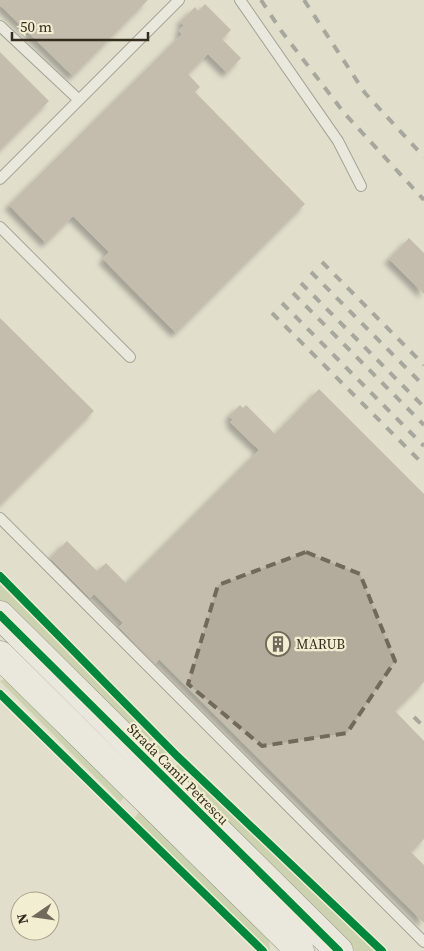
<svg xmlns="http://www.w3.org/2000/svg" width="424" height="951" font-family="'Source Serif 4',serif">
<style>
.green{fill:#ccd1af}
.building{fill:#c4bdad;filter:url(#shadow)}
.lines{fill:none;stroke-linecap:round;stroke-linejoin:round}
.lane-casing{stroke:#a6a396;stroke-width:12}
.secondary-casing{stroke:#969285;stroke-width:29}
.lane{stroke:#eae8dd;stroke-width:10}
.secondary{stroke:#eae8dd;stroke-width:28}
.rail{stroke:#a9a79d;stroke-width:4;stroke-dasharray:9 9;stroke-linecap:butt}
.cycleway-casing{stroke:#f2eed2;stroke-width:11}
.cycleway{stroke:#00873e;stroke-width:8}
.marked{fill:#716a5b;fill-opacity:0.2;stroke:#716a5b;stroke-width:4;stroke-dasharray:10 6;stroke-linejoin:round}
.labels{text-anchor:middle;stroke-width:4.5;stroke-linejoin:round;paint-order:stroke}
.poi-label{font-size:14px;fill:#342c1e;stroke:#f2eed2;text-anchor:start}
.street-label{font-size:14px;fill:#342c1e;stroke:#f2eed2}
</style>
<defs>
<filter id="shadow"><feDropShadow dx="-4.5" dy="4.5" stdDeviation="2.5" flood-color="#0004"/></filter>
</defs>
<rect width="100%" height="100%" fill="#e1decc"/>
<path class="green" d="M0,584L168,752L158,762L0,606Z
M8,678L127,794L120,802L0,681Z
M180,762L375,951H355L170,773Z
M141,810L269,939L270,951L134,818Z"/>
<path class="building" d="M0,0H148L73,76L0,5Z
M205,4L231,30L222,39L241,58L227,73L208,54L188,74L200,87L195,92L305,204L176,333L103,259L109,252L73,216L46,243L9,205L182,34L179,30L184,25L180,22L195,7L198,11Z
M0,52L49,101L0,150Z
M409,238L424,253V294L389,259Z
M0,318L94,411L0,505Z
M319,389L424,494V682L395,711L424,741V839L411,852L424,865V923L159,659L155,664L119,627L123,623L94,594L90,598L50,558L67,541L97,571L106,563L126,583L259,450L230,422L233,420L229,416L240,405L243,408L246,405L275,434Z"/>
<g class="lines">
<defs>
<path id="lane" d="M240,0L338,141L361,186
M0,26L79,100
M0,179L179,0
M0,227L130,357
M0,518L424,942"/>
<path id="secondary" d="M0,615L339,951
M0,655L300,951"/>
</defs>
<use href="#lane" class="lane-casing"/>
<use href="#secondary" class="secondary-casing"/>
<use href="#lane" class="lane"/>
<use href="#secondary" class="secondary"/>
<path class="rail" d="M261,0L282,32L345,114L424,200
M304,0L365,93L424,157
M322,262L424,365
M311,272L424,386
M301,283L424,407
M293,293L424,425
M282,303L424,446
M272,313L424,465
M414,717L424,727"/>
<defs>
<path id="cycleway" d="M0,576L177,756L382,951
M0,615L339,951
M0,694L263,951"/>
</defs>
<use href="#cycleway" class="cycleway-casing"/>
<use href="#cycleway" class="cycleway"/>
</g>
<path class="marked" d="M306,552L360,574L395,661L347,733L262,746L188,684L218,585Z"/>
<defs>
<symbol id="building-ring" viewBox="-11 -11 22 22"><circle r="9.5" fill="#f2eed2" stroke="#716a5b" stroke-width="1.5"/><path d="M-4-6H4V6H1V3H-1V6H-4ZM-2.5-4.3h1.7v1.8h-1.7ZM.8-4.3h1.7v1.8H.8ZM-2.5-1h1.7V.8h-1.7ZM.8-1h1.7V.8H.8Z" fill="#716a5b"/></symbol>
</defs>
<g fill-rule="evenodd">
<use href="#building-ring" x="264" y="630" width="28" height="28"/>
</g>
<g class="labels">
<g class="poi-label">
<text x="296" y="649">MARUB</text>
</g>
<g class="street-label">
<text transform="translate(178 774) rotate(45)" y="5">Strada Camil Petrescu</text>
</g>
</g>
<g transform="translate(35 916) rotate(257)"><circle r="24" fill="#f2eed2" stroke="#a6a08a"/>
<path d="M0-4L9 19L0 12L-9 19Z" fill="#716a5b"/>
<text y="-8" font-size="14" font-weight="bold" text-anchor="middle" fill="#342c1e">N</text>
</g>
<path d="M12 32v8h136v-8" fill="none" stroke="#342c1e" stroke-width="2.5"/>
<text x="20" y="32" font-size="15" fill="#342c1e" stroke="#f2eed2" stroke-width="4" paint-order="stroke">50 m</text>
</svg>
